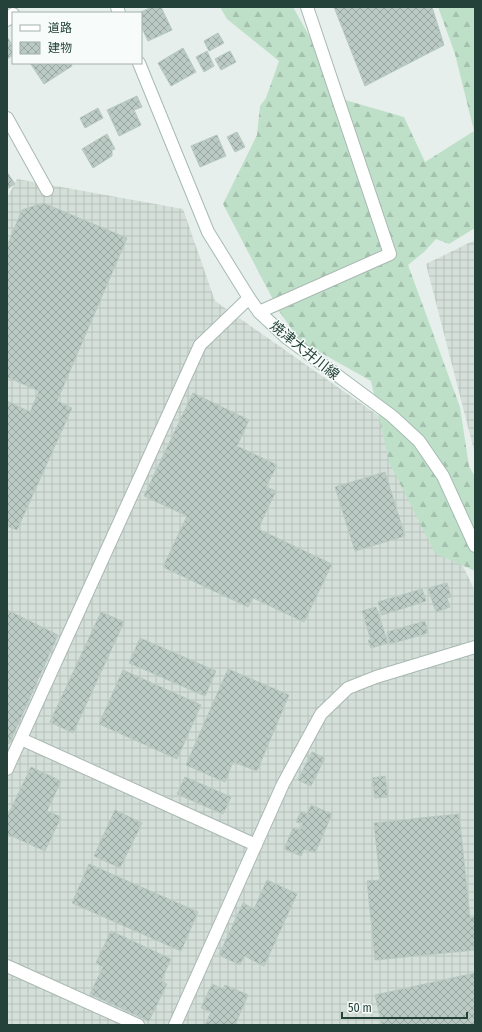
<svg xmlns="http://www.w3.org/2000/svg" width="482" height="1032" font-family="'Fira Sans Condensed','Noto Sans JP',sans-serif">
<style>
.industrial{fill:url(#industrial-grid)}
.forest{fill:url(#forest-firs)}
.building{fill:url(#building-cross-hatch);stroke:#b8c9c2}
.lines{fill:none;stroke-linecap:round;stroke-linejoin:round}
.minor-casing{stroke:#a8b8b2;stroke-width:14}
.secondary-casing{stroke:#a4bbb3;stroke-width:14}
.minor{stroke:#fff;stroke-width:12}
.secondary{stroke:#fff;stroke-width:12}
.labels{text-anchor:middle;stroke-width:3;stroke-linejoin:round;paint-order:stroke}
.street-label{font-size:14px;fill:#24423a;stroke:#f7fbf9}
</style>
<defs>
<pattern id="industrial-grid" width="8" height="8" patternUnits="userSpaceOnUse"><rect width="8" height="8" fill="#d4dfda"/><path d="M0 4h8M4 0v8" fill="none" stroke="#b6c1bc"/></pattern>
<pattern id="forest-firs" width="22" height="20" patternUnits="userSpaceOnUse"><rect width="22" height="20" fill="#bfe0c8"/><path d="M5 1l3.5 6h-7zM16 11l3.5 6h-7z" fill="#a4c1ad"/></pattern>
<pattern id="building-cross-hatch" width="8" height="8" patternUnits="userSpaceOnUse"><rect width="8" height="8" fill="#bbcac4"/><path d="M0 0l8 8M0 8l8-8" fill="none" stroke="#98a6a0"/></pattern>
</defs>
<rect width="100%" height="100%" fill="#e6efeb"/>
<path class="industrial" d="M17,179L183,209L215,301L396,428L475,591V1025H7V198Z
M475,240V454L426,264Z"/>
<path class="forest" d="M220,7H293L345,100L404,117L425,162L474,131L455,54L438,7H475V228L449,244L436,239L424,252L408,265L460,407L469,466L475,477V571L435,553L389,462L371,381L300,341L279,311L223,204L257,135L260,106L266,98L279,61L227,19Z"/>
<path class="building" d="M152,7H161L172,30L148,41L141,26V13H139Z
M334,7H432L444,45L365,86Z
M218,33L224,43L209,51L204,41Z
M8,38L13,47V55L7,59V39Z
M183,48L196,72L171,86L158,63Z
M207,51L214,66L204,72L196,57Z
M230,51L236,62L221,70L215,59Z
M30,63H71L72,66L44,84Z
M137,96L142,107L134,110L141,125L119,136L107,110Z
M98,108L103,118L85,128L80,118Z
M237,132L245,147L235,152L227,137Z
M107,134L115,149L112,150V156L93,168L82,149Z
M217,135L226,156L200,167L191,146Z
M7,172L15,184L7,189Z
M43,203L127,238L57,401L72,408L17,530L7,526V401L30,412L39,391L7,377V246L22,210Z
M193,393L249,420L237,446L277,465L266,487L276,491L258,529L332,564L304,622L253,598L248,607L163,567L187,516L144,496Z
M385,472L405,536L355,551L335,487Z
M447,583L451,597L447,598L450,607L436,612L428,588Z
M422,589L426,601L382,615L378,602Z
M376,607L388,643L371,648L368,640H371L362,611Z
M7,610L58,635L9,744L7,743Z
M101,612L124,622L73,733L50,722Z
M425,621L428,633L390,644L387,632Z
M140,638L216,671L205,696L129,663Z
M228,669L289,695L257,771L233,762L225,782L186,765Z
M123,670L201,705L177,759L99,724Z
M312,752L325,758L311,786L298,780Z
M31,767L61,781L47,811L61,817L45,851L7,834V817Z
M385,776L388,797L375,798L372,778Z
M185,777L231,797L223,814L177,794Z
M311,805L332,814L315,853L304,849L301,856L284,849L293,828L300,830L303,823L296,822L301,811L307,814Z
M115,810L142,823L120,868L94,856Z
M459,814L470,918L475,917V950L375,960L367,881L380,880L374,823Z
M89,864L198,912L181,951L72,903Z
M267,880L297,894L264,966L244,956L240,965L219,955L243,903L254,909Z
M111,931L171,959L161,981L167,984L149,1021L90,994L103,967L96,963Z
M475,973V1025H382L375,995Z
M212,984L223,989L225,985L248,995L235,1025H205L211,1012L201,1008Z"/>
<g class="lines">
<defs>
<path id="minor" d="M7,20L13,14
M7,118L47,190
M259,312L390,254L307,7
M21,739L256,845
M7,769L200,345L249,298
M7,966L138,1025
M175,1025L283,784L321,714L348,688L376,677L475,647"/>
<path id="secondary" d="M117,7L119,13
M139,63L208,232L249,298L259,312L287,338L392,416L419,441L443,476L475,546"/>
</defs>
<use href="#minor" class="minor-casing"/>
<use href="#secondary" class="secondary-casing"/>
<use href="#minor" class="minor"/>
<use href="#secondary" class="secondary"/>
</g>
<g class="labels">
<g class="street-label">
<text transform="translate(305 350) rotate(39)" y="5">焼津大井川線</text>
</g>
</g>
<rect width="482" height="1032" fill="none" stroke="#24423a" stroke-width="16"/>
<rect x="12" y="12" width="130" height="52" fill="#f7fbf9" stroke="#a3b1ad"/>
<rect x="20" y="25" width="20" height="6" fill="#ffffff" stroke="#a3b1ad"/>
<text x="48" y="32" font-size="12" fill="#24423a">道路</text>
<rect x="20" y="42" width="20" height="12" fill="url(#building-cross-hatch)" stroke="#a3b1ad"/>
<text x="48" y="52" font-size="12" fill="#24423a">建物</text>
<path d="M342 1012v6h125v-6" fill="none" stroke="#24423a" stroke-width="2"/>
<text x="348" y="1012" font-size="12" fill="#24423a" stroke="#f7fbf9" stroke-width="3" paint-order="stroke">50 m</text>
</svg>
